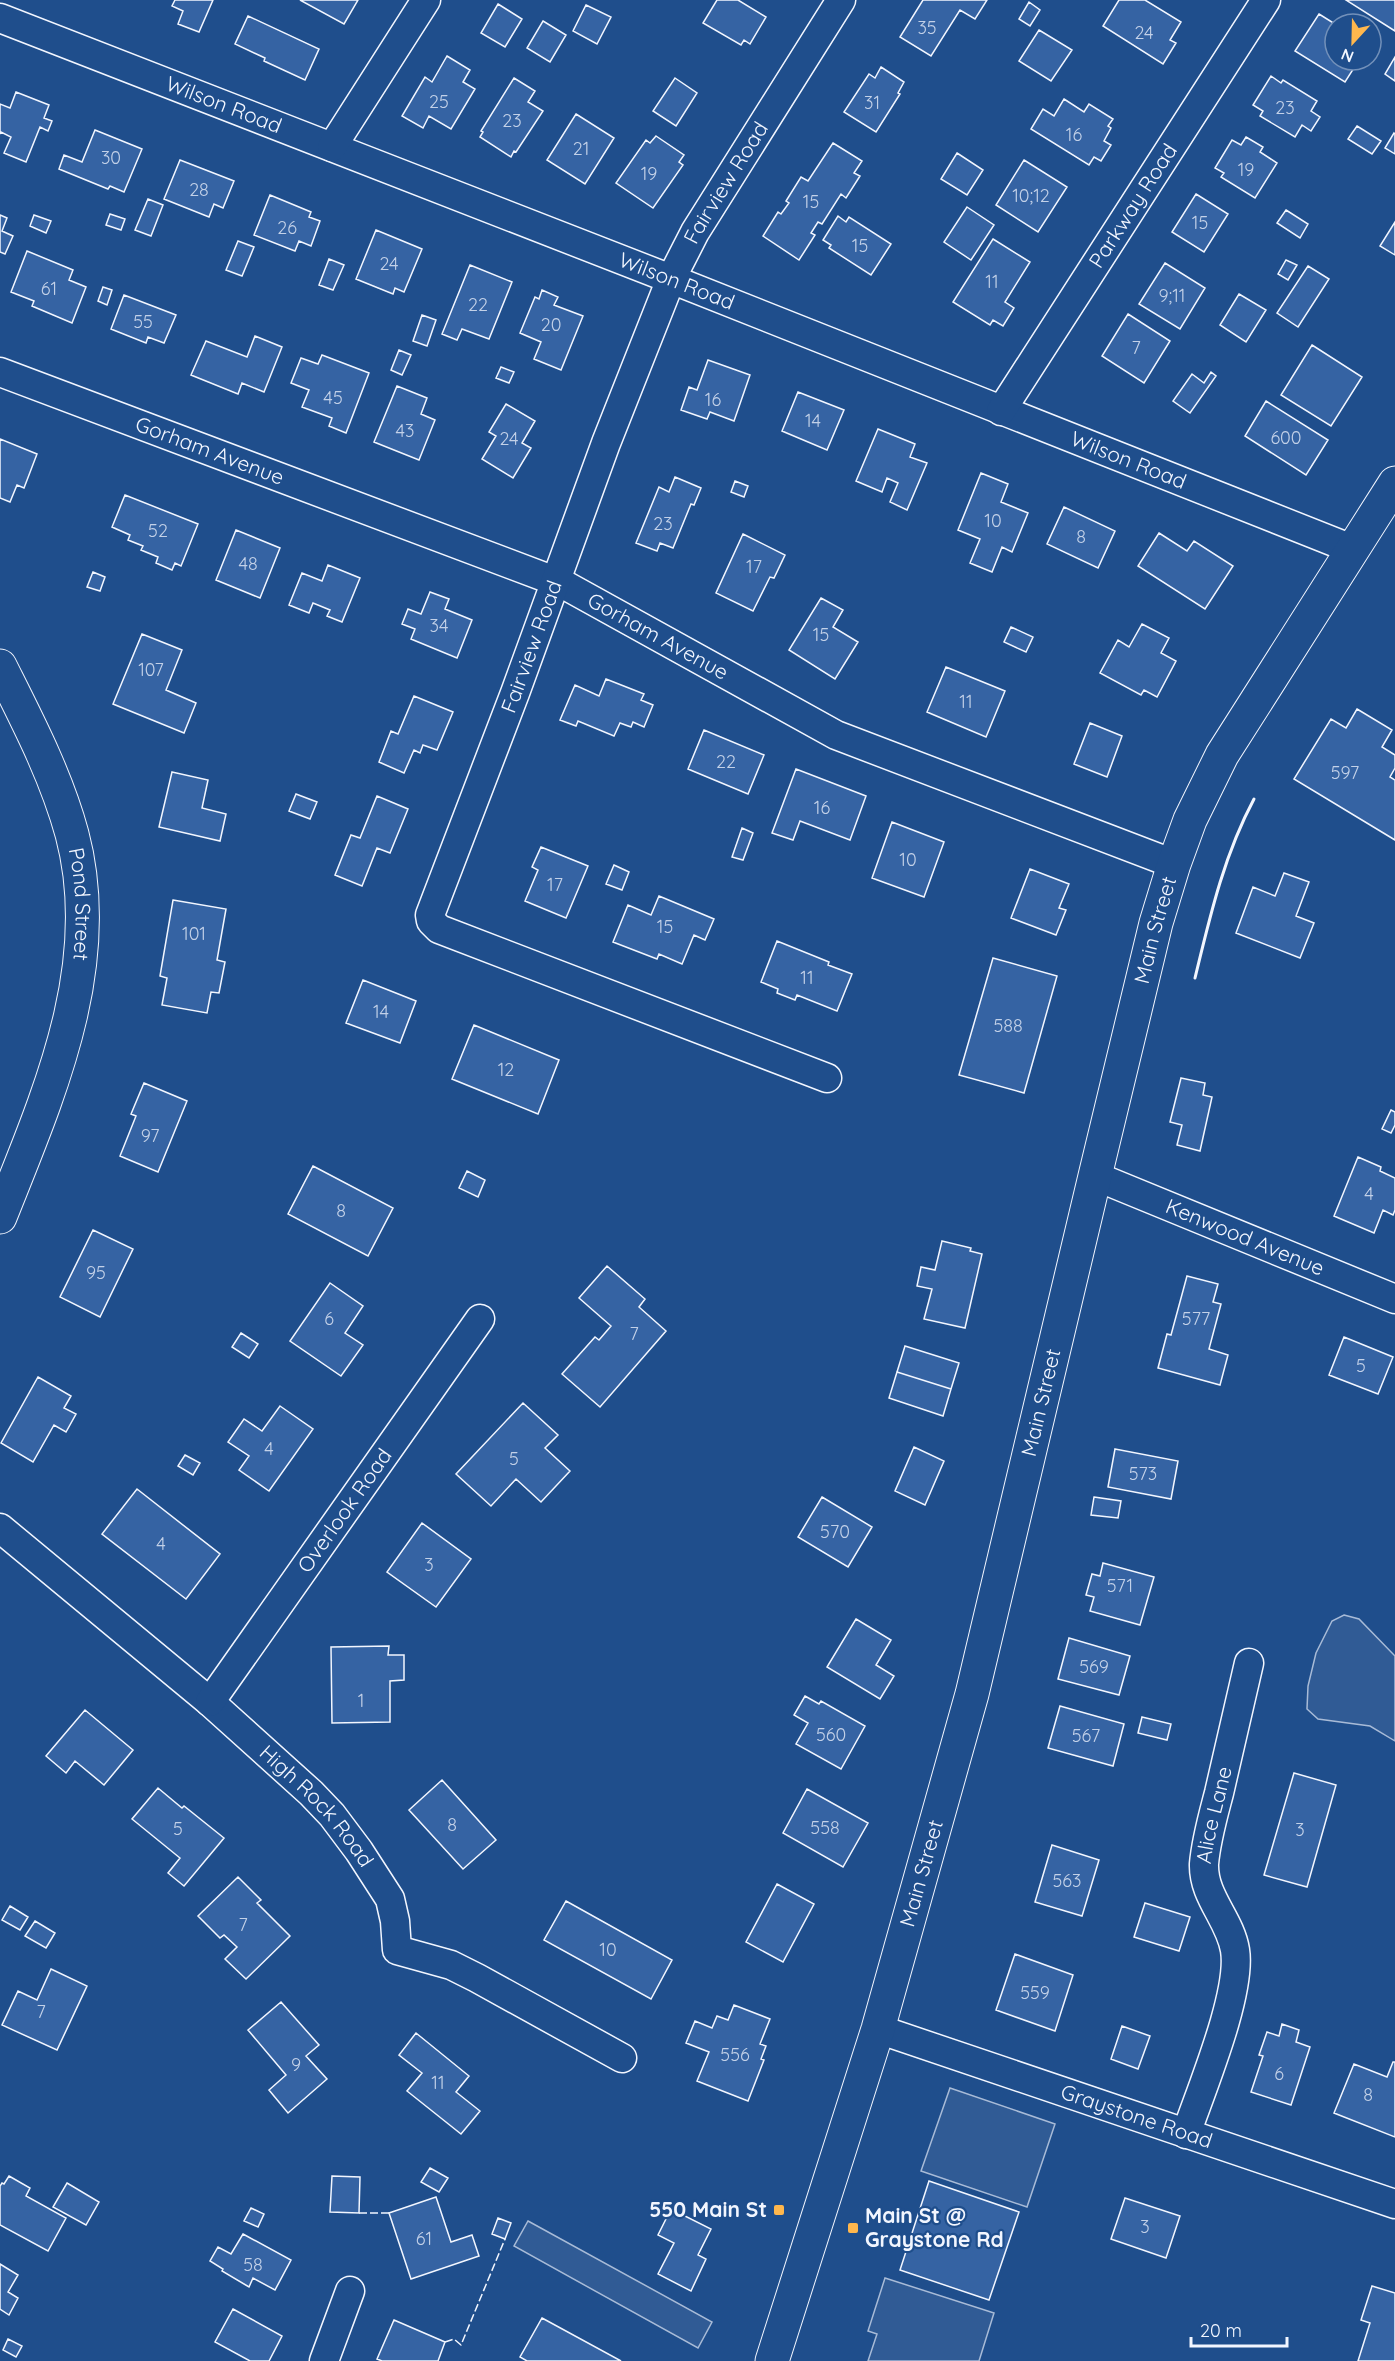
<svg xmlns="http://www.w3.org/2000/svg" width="1395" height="2361" font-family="Quicksand,sans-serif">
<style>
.built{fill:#305b95;stroke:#a8bbd7;stroke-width:1.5}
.building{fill:#3563a3;stroke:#f2f6ff;stroke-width:1.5}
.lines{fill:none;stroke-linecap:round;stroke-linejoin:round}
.street-casing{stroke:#f2f6ff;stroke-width:31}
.secondary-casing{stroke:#f2f6ff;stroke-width:35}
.primary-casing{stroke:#f2f6ff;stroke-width:35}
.street{stroke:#1f4e8c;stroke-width:28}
.secondary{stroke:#1f4e8c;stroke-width:33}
.primary{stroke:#1f4e8c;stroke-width:33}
.fence{stroke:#f2f6ff;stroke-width:1.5;stroke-dasharray:8 3;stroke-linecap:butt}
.wall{stroke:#f2f6ff;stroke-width:3}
.poi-dot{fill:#ffb74d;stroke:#1f4e8c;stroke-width:2}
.labels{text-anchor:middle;stroke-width:4.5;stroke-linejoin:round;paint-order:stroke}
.number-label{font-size:18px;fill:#c3d1e8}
.street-label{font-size:21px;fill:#f2f6ff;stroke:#1f4e8c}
.poi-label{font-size:21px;font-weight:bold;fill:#f2f6ff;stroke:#1f4e8c;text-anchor:end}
</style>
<rect width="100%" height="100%" fill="#1f4e8c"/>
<path class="built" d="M1344,1615L1359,1619L1395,1656V1741L1370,1726L1318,1719L1307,1709L1308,1686L1316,1653L1332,1621Z
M950,2088L1055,2124L1027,2207L921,2171Z
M528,2221L712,2322L698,2348L514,2246Z
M885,2278L994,2313L979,2361H868L877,2334L868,2331Z"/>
<path class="building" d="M175,0H213L199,32L178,24L183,11L172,6Z
M300,0H358L344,24Z
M717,0H738L766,17L750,44L744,40L741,45L703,23Z
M923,0H987L975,19L960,10L931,56L900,37Z
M1119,0H1145L1181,22L1170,40L1176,43L1163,64L1103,26Z
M1346,0H1395V31Z
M1029,2L1040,10L1030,26L1019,19Z
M498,4L522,19L505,47L481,33Z
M586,5L611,17L597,44L573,31Z
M1319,14L1335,24V60H1359L1345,82L1295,51Z
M248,16L319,49L305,80L264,61L265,58L235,44Z
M543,21L566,35L550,62L527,48Z
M1039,30L1072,50L1051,81L1019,61Z
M447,56L470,70L463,82L475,89L451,129L429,116L423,128L402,116L425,77L432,82Z
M1395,57V81L1385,74Z
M881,67L904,82L898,93L900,94L876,132L844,112L869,74L875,78Z
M1271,76L1281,83L1283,80L1317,101L1311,111L1320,117L1311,131L1302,125L1295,137L1260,116L1263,111L1253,105Z
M514,78L535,91L528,102L543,111L516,152L514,151L511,157L480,137L483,132L481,131Z
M675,78L697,93L676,126L653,111Z
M16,92L49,105L44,118L52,121L48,131L40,127L26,162L4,153L11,137L1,132L0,134V104L10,108Z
M1064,99L1084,112L1089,104L1113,119L1108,126L1111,128L1104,141L1111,145L1101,161L1094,157L1089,165L1031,129L1043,109L1054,116Z
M576,114L614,138L585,184L547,160Z
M1357,126L1381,141L1372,154L1348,139Z
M95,130L142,149L124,192L110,186L108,189L59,169L64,155L82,162Z
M1394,133L1395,134V154L1385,148Z
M656,136L684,155L679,162L683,165L653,208L616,183L646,140L650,143Z
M1246,137L1263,147L1260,152L1277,163L1255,198L1221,177L1224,173L1215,168L1232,140L1241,145Z
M833,143L862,161L854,173L860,176L846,198L841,194L822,224L818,222L811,233L815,235L799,260L763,236L778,212L781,214L789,203L786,201L801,177L808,181Z
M957,153L983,170L967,195L941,179Z
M180,160L234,181L223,208L214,204L209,217L164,199Z
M1024,160L1067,187L1038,232L996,205Z
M1196,194L1228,214L1204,252L1172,232Z
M270,195L311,212L309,217L320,221L311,246L299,241L295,251L254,235Z
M148,199L163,205L151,236L135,230Z
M967,207L994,225L971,260L944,242Z
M1286,210L1308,224L1300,238L1277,223Z
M110,214L125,219L121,230L106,225Z
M0,215L7,218L2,231L13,236L5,254L0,252Z
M34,215L51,221L46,233L30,226Z
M838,216L846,222L849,217L891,244L871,275L829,248L831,245L823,240Z
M1395,222V255L1380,246Z
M376,230L422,249L404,292L395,288L393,294L356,279Z
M993,239L1030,262L1005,302L1014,308L1003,326L993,320L990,325L953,302Z
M238,241L254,247L242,276L226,270Z
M27,251L73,270L69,280L86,287L72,323L32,306L34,301L11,292Z
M329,259L344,265L333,290L319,285Z
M1286,260L1297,265L1288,280L1278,274Z
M1165,263L1205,288L1180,329L1139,304Z
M470,265L512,282L489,339L462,329L457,340L442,334Z
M1308,266L1329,279L1298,327L1277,313Z
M103,287L112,290L107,305L98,301Z
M542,290L558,297L554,305L583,316L561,370L534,359L541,342L520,333L535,297L539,299Z
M1239,294L1266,310L1246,342L1220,325Z
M124,295L176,315L164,343L148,337L146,343L111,329Z
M1128,314L1170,341L1144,383L1102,356Z
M422,315L436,320L427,346L413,341Z
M255,336L282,347L264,392L242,383L238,394L191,375L206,341L247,357Z
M1312,345L1362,377L1331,426L1281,395Z
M399,350L411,355L402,375L391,370Z
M322,355L369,373L346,433L329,426L332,418L302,407L309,390L291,383L301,358L318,364Z
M708,360L750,375L734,421L710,412L707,419L681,410L689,387L697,390Z
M501,367L514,372L509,383L496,378Z
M1211,372L1216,376L1190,413L1173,401L1192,374L1204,383Z
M397,386L427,398L421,414L435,420L419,460L374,442Z
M798,392L844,410L827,450L782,431Z
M1266,401L1328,440L1306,475L1245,436Z
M506,404L535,421L522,443L531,448L513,478L482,459L496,436L489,432Z
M878,429L915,444L910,457L927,463L907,510L890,502L898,483L887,478L882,492L856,481Z
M0,439L37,454L24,488L17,485L10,502L0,498Z
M981,473L1008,484L1001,502L1028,513L1012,552L1002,547L992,572L970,563L980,539L958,530Z
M675,477L701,488L694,505L691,504L673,548L660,543L657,551L636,543L659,487L669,492Z
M735,481L748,486L744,497L731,492Z
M125,495L198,524L181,566L175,563L172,570L156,563L158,557L141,550L143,546L128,540L130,535L112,527Z
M1064,507L1115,531L1098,568L1047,544Z
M236,530L280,548L260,598L216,580Z
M1159,533L1187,551L1194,541L1233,566L1205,609L1138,566Z
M743,534L785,555L774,578L770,577L753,611L716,593Z
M328,565L360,578L342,622L327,616L330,610L313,603L309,613L289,605L302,573L322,581Z
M93,572L105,577L100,591L87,587Z
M430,592L449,599L445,609L472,620L457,658L411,639L415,629L402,624L408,609L421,614Z
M821,598L843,610L833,627L858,642L835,679L789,650Z
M1142,624L1169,638L1161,653L1176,661L1157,697L1144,690L1141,695L1100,673L1118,640L1129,647Z
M1011,627L1033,637L1026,652L1004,642Z
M142,634L182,650L166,690L196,703L184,733L113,704Z
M946,667L1005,691L986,737L927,712Z
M606,679L644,694L641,700L653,705L644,727L633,722L631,727L620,723L614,736L578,721L576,726L560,720L575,685L599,696Z
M414,696L453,712L437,750L423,745L420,753L414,750L404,773L379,762L391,731L398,734Z
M1357,709L1392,730L1382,747L1395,755V768L1390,777L1395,780V840L1294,779L1331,719L1346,728Z
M1090,723L1122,736L1107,777L1074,764Z
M704,730L764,755L748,794L688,769Z
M796,769L866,796L850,840L800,821L793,840L772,833Z
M172,772L208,780L202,808L226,814L220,841L159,827Z
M296,794L317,802L310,819L289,811Z
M377,796L408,809L390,853L377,848L362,886L335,875L351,835L360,838Z
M892,822L944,842L924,897L872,878Z
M742,828L753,833L743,860L732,857Z
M541,847L588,866L566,918L525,901L538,870L532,867Z
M614,865L629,872L622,890L606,884Z
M1030,869L1069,884L1059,908L1066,910L1056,935L1011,918Z
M1284,873L1309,882L1296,916L1314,923L1300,958L1236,933L1253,887L1275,896Z
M659,896L714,919L705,940L694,935L682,964L659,954L657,959L613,942L628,905L651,915Z
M173,900L226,909L217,960L225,962L219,993L211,992L207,1013L162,1005L167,978L160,976Z
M777,941L829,962L828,965L852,974L837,1011L797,995L795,1000L777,993L778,989L761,982Z
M993,958L1057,976L1024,1093L959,1075Z
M363,980L416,1001L400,1043L346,1023Z
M474,1025L559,1060L538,1114L452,1079Z
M1181,1078L1205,1083L1203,1095L1212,1097L1200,1151L1177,1145L1182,1125L1170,1122Z
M144,1083L187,1101L158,1172L120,1156L136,1116L131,1114Z
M1391,1110L1395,1112V1125L1391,1133L1382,1129Z
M1358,1157L1381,1167L1380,1171L1395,1178V1210L1393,1215L1383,1210L1374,1233L1334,1216Z
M313,1166L393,1208L368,1256L288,1214Z
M467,1171L485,1180L478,1197L459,1188Z
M93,1230L133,1249L100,1317L60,1297Z
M942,1241L971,1248L970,1251L982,1254L965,1328L924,1319L932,1289L917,1286L921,1267L935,1270Z
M607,1266L645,1299L639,1307L666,1331L600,1407L562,1374L595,1337L599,1340L611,1326L579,1298Z
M1187,1276L1218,1284L1213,1302L1221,1304L1209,1349L1228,1355L1220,1385L1158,1368L1167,1334L1171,1335Z
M330,1283L363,1306L345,1333L363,1345L341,1376L290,1341Z
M241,1333L258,1344L249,1358L232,1347Z
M1344,1337L1393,1357L1378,1394L1329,1375Z
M905,1346L959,1363L951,1389L897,1372Z
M897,1372L951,1389L943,1416L889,1398Z
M38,1377L71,1396L64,1408L76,1414L66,1432L54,1425L33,1462L1,1443Z
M523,1403L558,1435L545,1448L570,1471L541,1502L516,1479L491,1506L456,1474Z
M280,1406L313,1429L269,1491L239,1470L249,1456L228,1442L244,1419L262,1431Z
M914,1447L944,1461L925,1505L895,1491Z
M1115,1449L1178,1461L1171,1499L1108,1487Z
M185,1455L200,1463L193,1475L178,1466Z
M137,1489L220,1554L186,1599L102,1534Z
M822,1497L872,1527L848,1567L798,1537Z
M1094,1497L1121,1501L1118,1518L1091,1515Z
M422,1523L471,1559L436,1607L387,1572Z
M1103,1563L1154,1577L1140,1625L1090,1611L1094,1597L1086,1595L1092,1574L1100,1576Z
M856,1619L891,1640L876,1665L894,1676L880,1699L827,1667Z
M1069,1638L1130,1656L1119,1695L1058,1679Z
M389,1646L388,1655H404V1680L390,1681V1722L332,1723L331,1647Z
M805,1696L819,1704L821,1701L865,1726L841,1769L796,1744L808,1723L794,1715Z
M1060,1706L1124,1724L1113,1766L1048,1748Z
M85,1710L133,1750L104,1785L75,1761L66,1773L46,1756Z
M1142,1717L1171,1724L1167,1740L1138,1733Z
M1294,1773L1336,1785L1307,1887L1264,1875Z
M442,1780L496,1840L463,1869L409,1810Z
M158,1788L182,1808L184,1806L224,1838L184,1886L168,1873L180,1858L132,1819Z
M807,1789L868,1823L843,1867L783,1833Z
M1052,1845L1099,1860L1082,1916L1035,1902Z
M238,1877L261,1900L257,1903L290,1936L246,1979L225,1959L237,1947L224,1935L220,1938L198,1916Z
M777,1884L814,1904L783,1962L746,1942Z
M566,1901L672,1960L651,1999L544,1940Z
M1145,1903L1190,1917L1179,1951L1134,1937Z
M10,1906L28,1917L20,1930L2,1920Z
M35,1921L55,1933L46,1948L25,1936Z
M1015,1954L1073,1975L1055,2031L996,2010Z
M51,1969L87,1986L57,2050L2,2025L18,1991L37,2000Z
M281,2002L319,2045L306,2056L327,2079L288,2113L269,2090L286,2075L248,2030Z
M734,2005L770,2019L760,2044L766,2046L761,2059L764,2060L748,2101L697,2081L709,2052L686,2043L695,2021L712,2028L717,2016L728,2020Z
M1282,2024L1299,2030L1296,2042L1310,2047L1291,2105L1251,2092L1263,2056L1259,2055L1267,2032L1279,2036Z
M1122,2026L1150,2036L1138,2069L1111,2059Z
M416,2033L469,2076L456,2092L480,2111L461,2134L407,2091L422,2073L399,2055Z
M1393,2062H1395V2137L1334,2113L1354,2064L1387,2077Z
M430,2168L448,2178L439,2192L421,2182Z
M9,2176L30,2188L26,2196L66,2218L48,2251L0,2225V2186L2,2183L4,2184Z
M332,2176L360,2177L359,2213L330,2212Z
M929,2181L1019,2212L989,2300L900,2270Z
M67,2183L99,2202L86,2225L53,2207Z
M436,2197L451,2242L472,2235L479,2256L411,2279L389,2213Z
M1125,2198L1180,2216L1166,2258L1111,2239Z
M251,2208L264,2214L258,2227L244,2221Z
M671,2209L711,2229L698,2255L706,2259L691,2291L658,2274L674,2243L658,2235Z
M498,2218L511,2223L505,2239L492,2234Z
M243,2234L291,2260L275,2290L253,2278L249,2287L222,2271L223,2269L210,2261L218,2247L231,2254Z
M0,2264L18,2275L8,2292L18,2298L9,2315L0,2309Z
M1372,2286L1395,2293V2361H1358L1370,2323L1361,2320Z
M233,2309L282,2336L269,2361H250L215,2342Z
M542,2318L621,2361H527L520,2357Z
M394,2320L445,2342L438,2361H382L377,2359Z
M8,2339L22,2346L16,2357L3,2350Z"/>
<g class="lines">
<defs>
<g id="street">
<path id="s1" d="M0,18L671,279L1352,549"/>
<path d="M332,147L426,0"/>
<path id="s2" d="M0,372L563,584L836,735L1174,864"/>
<path id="s3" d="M1001,411L1266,0"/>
<path id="s4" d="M827,1078L439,929L431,921L430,915L515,693L606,443L671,279L695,232L841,0"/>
<path id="s5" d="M1095,1176L1395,1299"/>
<path id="s6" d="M0,1528L210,1702L311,1793L332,1815L359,1851L390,1899L395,1921L397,1950L451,1965L477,1978L622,2058"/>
<path id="s7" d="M210,1702L480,1319"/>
<path id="s8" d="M878,2029L1395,2204"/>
<path id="s9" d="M1186,2134C1201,2090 1242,1993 1235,1950C1230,1919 1203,1897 1204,1864C1206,1840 1213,1816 1219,1793C1229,1750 1239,1707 1249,1663"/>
<path d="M324,2361L350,2291"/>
</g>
<g id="secondary">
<path id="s10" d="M0,666C27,720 56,775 72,834C107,966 48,1096 0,1217"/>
</g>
<g id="primary">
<path id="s11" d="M772,2361L878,2029L972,1694L1095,1176L1156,923L1174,864L1190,820L1222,755L1395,483"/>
</g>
</defs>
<use href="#street" class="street-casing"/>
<use href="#secondary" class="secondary-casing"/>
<use href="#primary" class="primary-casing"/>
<use href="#street" class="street"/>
<use href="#secondary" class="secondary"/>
<use href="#primary" class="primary"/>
<path class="fence" d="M359,2213H389
M445,2342L454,2339L461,2345L505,2239"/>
<path class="wall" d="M1195,978C1210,916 1224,855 1254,799"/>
</g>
<g class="poi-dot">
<rect x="773" y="2204" width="12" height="12" rx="3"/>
<rect x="847" y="2222" width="12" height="12" rx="3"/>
</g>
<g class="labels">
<g class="number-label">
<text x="927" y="34">35</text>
<text x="1144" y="39">24</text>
<text x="439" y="108">25</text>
<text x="872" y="109">31</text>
<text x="1285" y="114">23</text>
<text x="512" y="127">23</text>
<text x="1074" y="141">16</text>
<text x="581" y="155">21</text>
<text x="111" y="164">30</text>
<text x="1246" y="176">19</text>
<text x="649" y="180">19</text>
<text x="199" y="196">28</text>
<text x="1031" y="202">10;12</text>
<text x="811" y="208">15</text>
<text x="1200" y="229">15</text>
<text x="287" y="234">26</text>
<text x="860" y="252">15</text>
<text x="389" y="270">24</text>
<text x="992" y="288">11</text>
<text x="49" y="295">61</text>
<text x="1172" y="302">9;11</text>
<text x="478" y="311">22</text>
<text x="143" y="328">55</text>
<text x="551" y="331">20</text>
<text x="1136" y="354">7</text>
<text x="333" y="404">45</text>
<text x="713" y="406">16</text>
<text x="813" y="427">14</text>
<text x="405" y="437">43</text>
<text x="1286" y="444">600</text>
<text x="509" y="445">24</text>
<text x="993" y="527">10</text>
<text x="663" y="530">23</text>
<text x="158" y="537">52</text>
<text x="1081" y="543">8</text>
<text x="248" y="570">48</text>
<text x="754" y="573">17</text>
<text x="439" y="632">34</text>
<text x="821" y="641">15</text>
<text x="151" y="676">107</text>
<text x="966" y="708">11</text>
<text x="726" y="768">22</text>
<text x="1345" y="779">597</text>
<text x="822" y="814">16</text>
<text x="908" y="866">10</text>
<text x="555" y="891">17</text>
<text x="665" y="933">15</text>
<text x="194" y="940">101</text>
<text x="807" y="984">11</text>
<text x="381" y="1018">14</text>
<text x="1008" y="1032">588</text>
<text x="506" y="1076">12</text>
<text x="150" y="1142">97</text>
<text x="1369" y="1200">4</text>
<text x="341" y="1217">8</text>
<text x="96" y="1279">95</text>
<text x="329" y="1325">6</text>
<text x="1196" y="1325">577</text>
<text x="634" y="1340">7</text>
<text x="1361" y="1372">5</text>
<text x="269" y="1455">4</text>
<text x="514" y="1465">5</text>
<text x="1143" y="1480">573</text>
<text x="835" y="1538">570</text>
<text x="161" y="1550">4</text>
<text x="429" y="1571">3</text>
<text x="1120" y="1592">571</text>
<text x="1094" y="1673">569</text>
<text x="361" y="1707">1</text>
<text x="831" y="1741">560</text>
<text x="1086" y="1742">567</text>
<text x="452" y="1831">8</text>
<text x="825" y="1834">558</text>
<text x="178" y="1835">5</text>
<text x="1300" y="1836">3</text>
<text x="1067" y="1887">563</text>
<text x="243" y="1931">7</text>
<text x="608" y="1956">10</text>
<text x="1035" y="1999">559</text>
<text x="41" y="2018">7</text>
<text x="735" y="2061">556</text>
<text x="296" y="2071">9</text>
<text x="1279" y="2080">6</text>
<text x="438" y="2089">11</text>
<text x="1368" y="2101">8</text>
<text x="1145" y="2233">3</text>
<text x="424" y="2245">61</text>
<text x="253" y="2271">58</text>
</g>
<g class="street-label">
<text dy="7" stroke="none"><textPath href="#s1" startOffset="240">Wilson Road</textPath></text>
<text dy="7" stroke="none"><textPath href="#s4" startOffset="1224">Fairview Road</textPath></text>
<text dy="7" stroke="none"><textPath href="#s3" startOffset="244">Parkway Road</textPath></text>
<text dy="7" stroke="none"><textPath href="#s1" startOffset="726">Wilson Road</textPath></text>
<text dy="7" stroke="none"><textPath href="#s2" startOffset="224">Gorham Avenue</textPath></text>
<text dy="7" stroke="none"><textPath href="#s1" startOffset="1212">Wilson Road</textPath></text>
<text dy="7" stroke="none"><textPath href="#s2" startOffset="710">Gorham Avenue</textPath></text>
<text dy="7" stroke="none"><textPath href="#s4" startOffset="720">Fairview Road</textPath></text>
<text dy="7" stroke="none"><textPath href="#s10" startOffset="254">Pond Street</textPath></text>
<text dy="7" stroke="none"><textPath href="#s11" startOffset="1482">Main Street</textPath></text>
<text dy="7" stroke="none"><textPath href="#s5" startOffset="162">Kenwood Avenue</textPath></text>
<text dy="7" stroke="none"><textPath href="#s11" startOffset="996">Main Street</textPath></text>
<text dy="7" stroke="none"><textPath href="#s7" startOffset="234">Overlook Road</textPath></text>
<text dy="7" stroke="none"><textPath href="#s6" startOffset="422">High Rock Road</textPath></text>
<text dy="7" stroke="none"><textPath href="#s9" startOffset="334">Alice Lane</textPath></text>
<text dy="7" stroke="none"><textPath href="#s11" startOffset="510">Main Street</textPath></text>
<text dy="7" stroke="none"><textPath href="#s8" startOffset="273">Graystone Road</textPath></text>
</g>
<g class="poi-label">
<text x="767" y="2217">550 Main St</text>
<text x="865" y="2223" text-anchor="start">Main St @<tspan x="865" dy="24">Graystone Rd</tspan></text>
</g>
</g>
<g transform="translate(1353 42) rotate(202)"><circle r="28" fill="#1f4e8c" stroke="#7391ba" stroke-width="1.5"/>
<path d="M0-4.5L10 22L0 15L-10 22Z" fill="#ffb74d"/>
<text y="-9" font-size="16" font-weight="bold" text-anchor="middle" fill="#f2f6ff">N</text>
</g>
<path d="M1191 2337v9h96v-9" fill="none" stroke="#f2f6ff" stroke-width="3"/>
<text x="1200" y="2337" font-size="18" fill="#f2f6ff" stroke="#1f4e8c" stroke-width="4.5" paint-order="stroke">20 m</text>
</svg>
